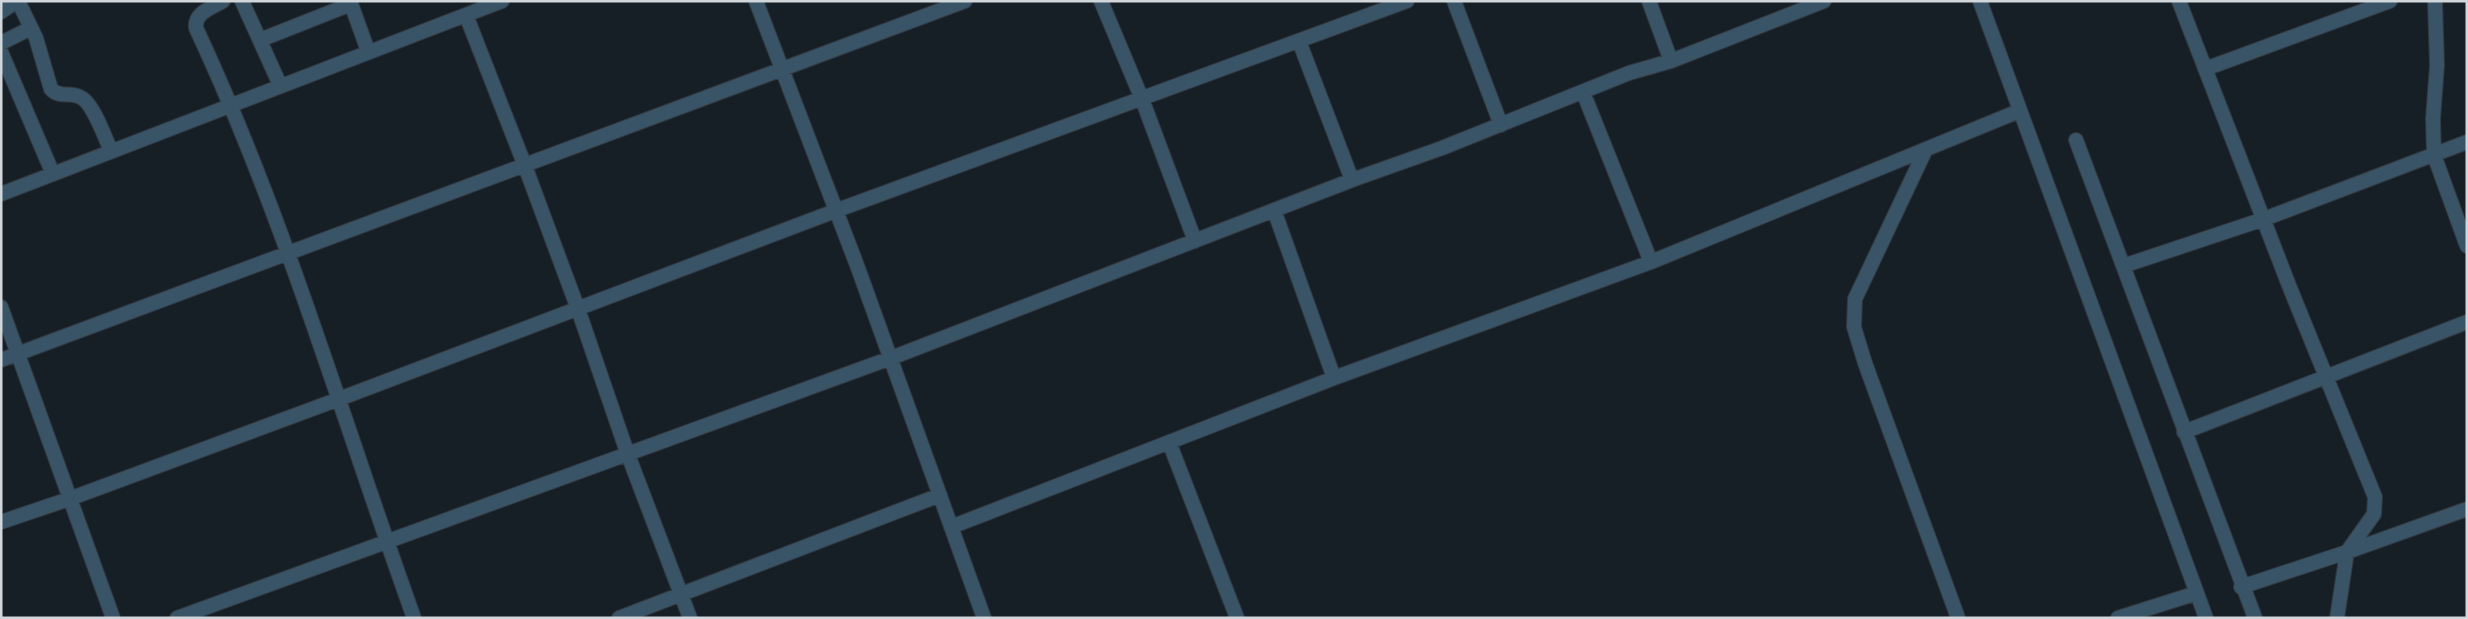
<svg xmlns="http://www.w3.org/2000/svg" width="2468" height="619" font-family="'Alegreya Sans',sans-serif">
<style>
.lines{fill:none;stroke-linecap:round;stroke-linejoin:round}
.minor-casing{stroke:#31393f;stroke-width:16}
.minor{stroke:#395367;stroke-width:14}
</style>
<rect width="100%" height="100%" fill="#171f26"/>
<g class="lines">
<defs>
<path id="minor" d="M18,1L36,38L51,89C59,98 70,92 80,97C93,102 105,138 111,151
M223,1C211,8 194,13 196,28C285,218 343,421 414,618
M242,1L280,85
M350,1L368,51
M756,1L858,268L984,618
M1101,1L1142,99L1195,241
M1454,1L1501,125
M1649,1L1671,61
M1980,1L2206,618
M2179,1L2290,288L2375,497L2374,514L2347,552L2337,618
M2435,1L2437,65L2433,119L2434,155L2467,246
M1,12L17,1
M466,15L525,166L578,309L627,452L690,618
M260,40L351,4
M1299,41L1352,180
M1,43L31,28
M1,52L53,174
M2205,69L2390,1
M1583,92L1651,262
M2076,140L2255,618
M1926,149L1855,299L1854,327L1865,363L1958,618
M1,194L502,1
M1274,210L1334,378
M2123,266L2264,219L2467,142
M1,307L113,618
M1,360L965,1
M2184,432L2467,322
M1169,442L1237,618
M1,522L69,499L339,399L835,211L1407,1
M951,527L1334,378L1651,262L2019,111
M2241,587L2347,552L2467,509
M177,618L891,358L1352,180L1442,148L1629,73L1671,61L1824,1
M619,618L940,495
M2118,618L2197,593"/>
</defs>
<use href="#minor" class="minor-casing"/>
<use href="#minor" class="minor"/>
</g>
<rect width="2468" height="619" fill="none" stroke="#d0d6da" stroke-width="5"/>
</svg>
